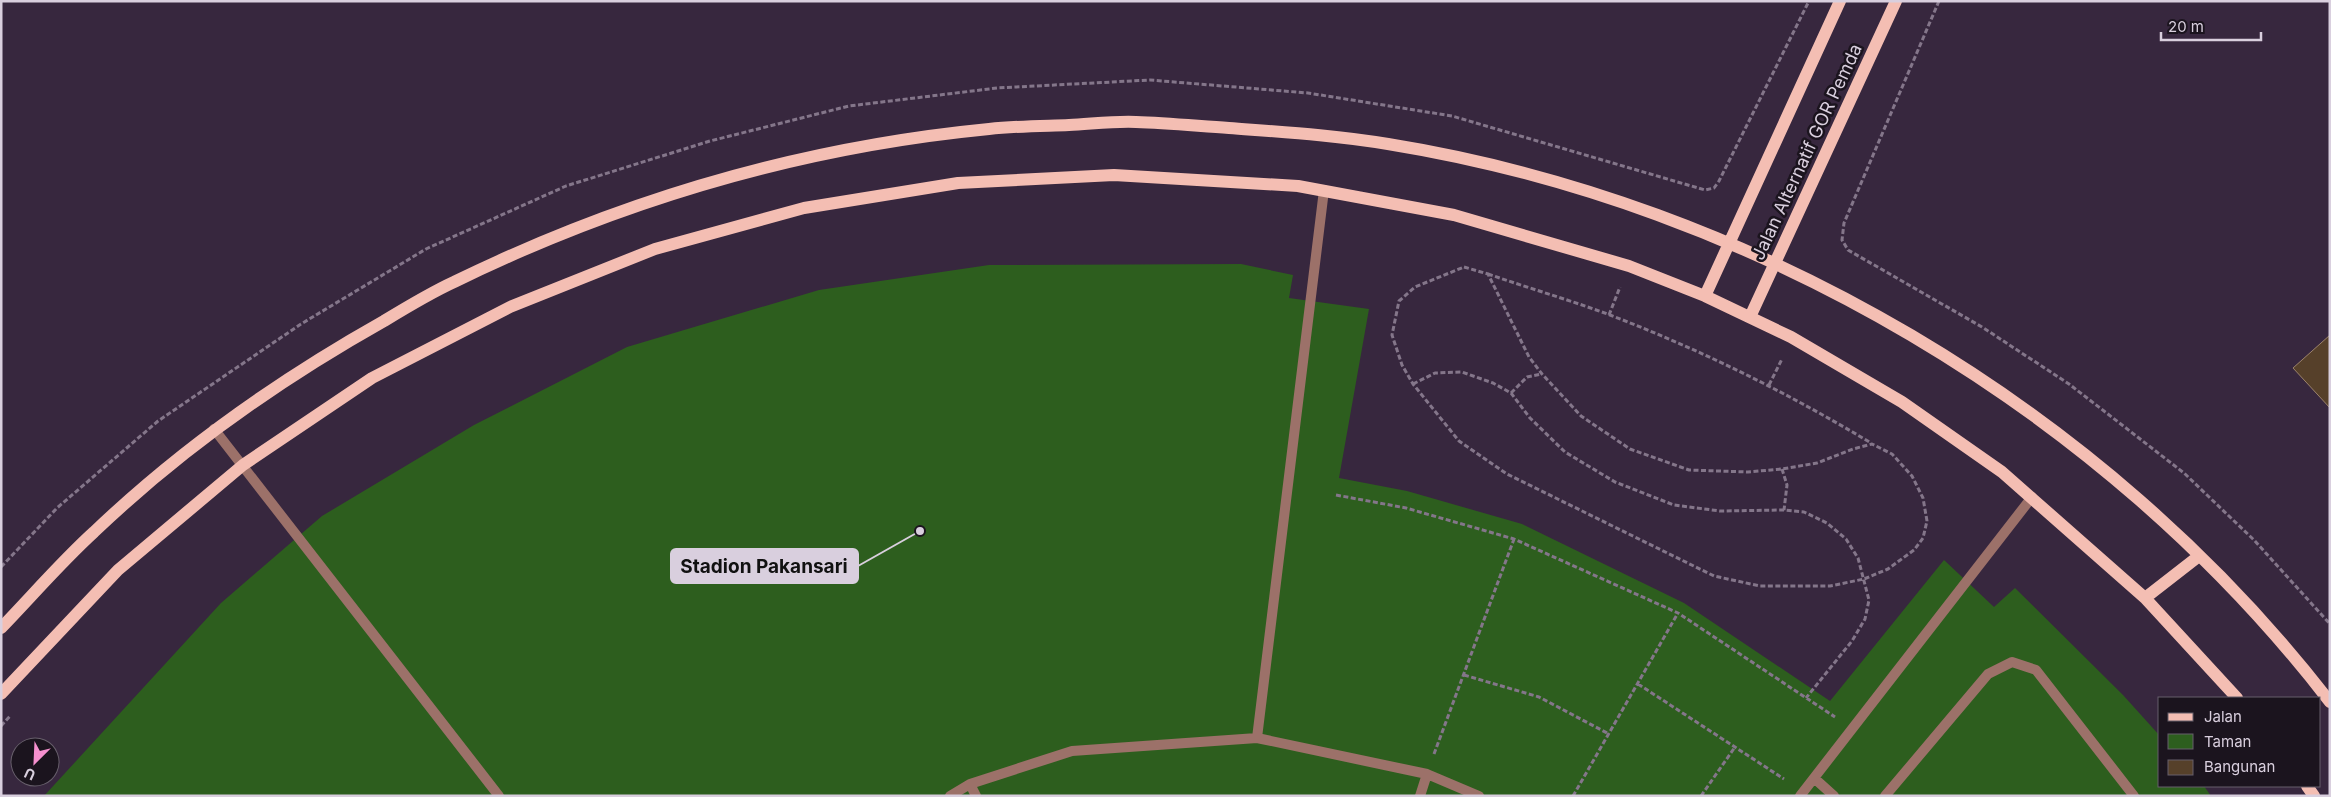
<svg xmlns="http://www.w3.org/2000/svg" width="2331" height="797" font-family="Inter,sans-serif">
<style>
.green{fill:#2d5e1e}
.building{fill:#56402a;stroke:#9b826b}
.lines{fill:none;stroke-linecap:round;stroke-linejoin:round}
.path{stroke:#84768a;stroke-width:3;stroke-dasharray:5 2.5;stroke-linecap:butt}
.lane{stroke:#9c7169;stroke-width:10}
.primary{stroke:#f4beb3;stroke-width:12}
.labels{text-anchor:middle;stroke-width:5;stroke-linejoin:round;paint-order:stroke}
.street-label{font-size:18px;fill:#d9cfde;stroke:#1b141e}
.leader{fill:none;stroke:#d9cfde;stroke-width:2}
.callout-dot{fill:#d9cfde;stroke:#1b141e;stroke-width:2}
.callout{fill:#d9cfde;stroke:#d9cfde;stroke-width:2}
.callout-label{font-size:19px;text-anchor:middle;font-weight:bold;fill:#111}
</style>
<rect width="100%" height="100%" fill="#37273e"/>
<path class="green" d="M1241,264L1293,275L1289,298L1369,309L1339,478L1407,491L1522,524L1684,603L1830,701L1944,560L1994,607L2015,588L2123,695L2160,736V786H2204L2211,796H44L221,603L322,516L474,425L627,347L819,290L989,265Z"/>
<path class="building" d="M2330,335V408L2293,368Z"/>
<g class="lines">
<path class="path" d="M1939,1L1844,223L1842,240L1848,250L1982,327L2069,384L2113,418L2184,473L2254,540L2330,624
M1464,267L1488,274L1529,357L1542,374L1581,416L1630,449L1689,470L1748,472L1782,469L1817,463L1853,449L1872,444L1892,454L1912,476L1923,498L1927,521L1923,538L1914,550L1888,569L1864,579L1830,586H1760L1714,576L1507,474L1459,441L1413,384L1402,365L1392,335L1399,301L1415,287Z
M1488,274C1528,288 1570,300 1610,315C1701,350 1788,393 1871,443
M1609,315L1620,287
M1413,384L1435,373L1462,372L1493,383L1511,393L1530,418L1565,452L1615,482L1674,505L1720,511L1784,510L1804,512L1827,523L1846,539L1858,558L1869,600L1865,619L1852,641L1806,698
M1769,385L1782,359
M1511,393L1527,377L1542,374
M1782,469L1787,485L1784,510
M1336,495L1406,508L1514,539L1678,613L1835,717
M1,567L57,508L158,421L301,324L426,249L566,186L710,141L849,106L997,88L1150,80L1308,93L1452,116L1705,190L1714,188L1719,181L1809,1
M1464,675L1539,697L1609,734
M1638,684L1784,779
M1,726L10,716
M1434,754L1514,539
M1573,796L1678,613
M1701,796L1735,747"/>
<path class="lane" d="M214,429L499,796
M1257,738L1324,190
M1814,778L1834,796
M970,784L976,796
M950,796L970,784L1072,751L1257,738L1427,774L1479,796
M1420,796L1427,774
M1800,796L2032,497
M1885,796L1988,674L2012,662L2036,670L2134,796"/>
<path class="primary" d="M1705,296L1840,1
M1750,317L1896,1
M2145,598L2199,556
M1,628C32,596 61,562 94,532C181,449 279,380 384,321C407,307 430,293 454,282C622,200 803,147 989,129C1016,126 1043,126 1069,125C1091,124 1114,121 1136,122C1167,123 1198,126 1229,128C1282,132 1335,135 1388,144C1753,203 2104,409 2330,702
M1,694L118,570L243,465L372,378L510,307L655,249L804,208L958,183L1114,175L1298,186L1454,215L1629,266L1705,296L1791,337L1902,402L2002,472L2145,598L2237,698
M2307,786L2314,796"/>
</g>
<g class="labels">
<g class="street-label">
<text transform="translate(1807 152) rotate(-65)" y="6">Jalan Alternatif GOR Pemda</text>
</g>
</g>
<path class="leader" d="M920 531L858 566"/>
<circle class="callout-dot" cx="920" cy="531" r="5"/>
<rect class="callout" x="671" y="549" width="187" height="34" rx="5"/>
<g class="callout-label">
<text x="764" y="573">Stadion Pakansari</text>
</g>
<rect width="2331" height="797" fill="none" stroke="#d9cfde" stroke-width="5"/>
<rect x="2158" y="697" width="162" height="90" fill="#1b141e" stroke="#675f6b"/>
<rect x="2168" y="713" width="25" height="8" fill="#f4beb3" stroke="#675f6b"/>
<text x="2204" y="722" font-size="15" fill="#d9cfde">Jalan</text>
<rect x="2168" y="734" width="25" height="15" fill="#2d5e1e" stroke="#675f6b"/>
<text x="2204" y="747" font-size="15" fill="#d9cfde">Taman</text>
<rect x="2168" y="760" width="25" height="15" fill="#56402a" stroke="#675f6b"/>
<text x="2204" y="772" font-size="15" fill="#d9cfde">Bangunan</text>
<g transform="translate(35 762) rotate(204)"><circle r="24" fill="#1b141e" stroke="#675f6b"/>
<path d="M0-4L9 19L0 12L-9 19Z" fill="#f690cf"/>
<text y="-8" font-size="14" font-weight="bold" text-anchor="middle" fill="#d9cfde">U</text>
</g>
<path d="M2161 32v8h100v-8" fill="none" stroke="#d9cfde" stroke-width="2.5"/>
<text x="2168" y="32" font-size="15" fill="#d9cfde" stroke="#1b141e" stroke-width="4" paint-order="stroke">20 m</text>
</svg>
